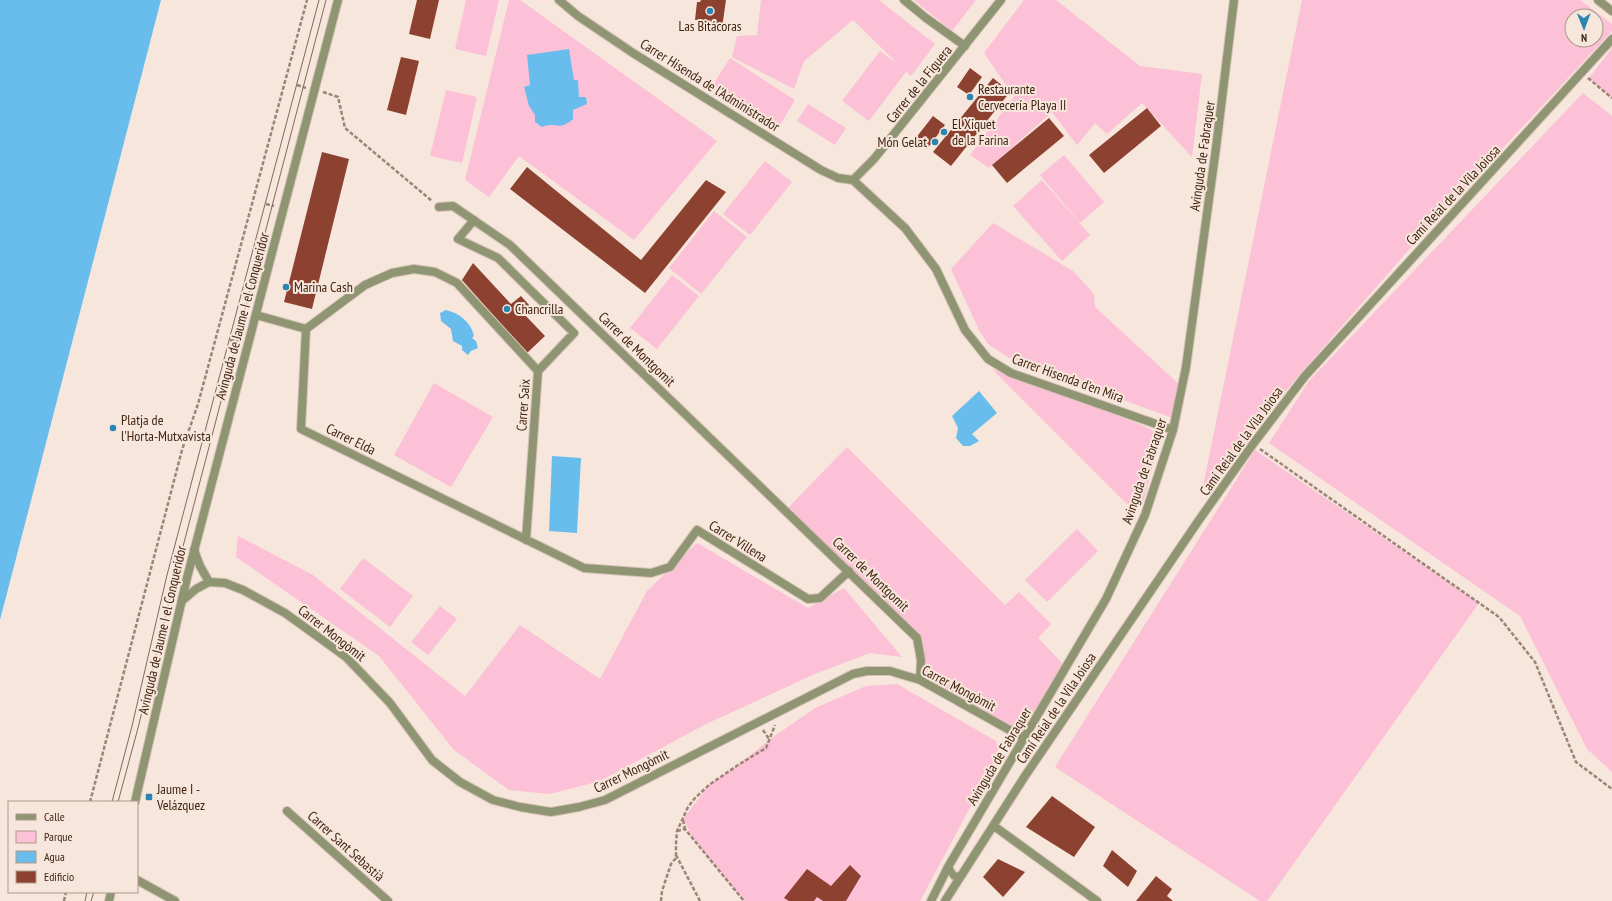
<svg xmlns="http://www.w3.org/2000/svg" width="1612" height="901" font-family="'PT Sans Narrow',sans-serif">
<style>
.green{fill:#fcc0d7;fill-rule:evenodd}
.water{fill:#69bdec}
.building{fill:#8d4231}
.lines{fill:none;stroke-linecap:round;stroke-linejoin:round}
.service-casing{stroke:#d6c3b7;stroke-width:9}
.minor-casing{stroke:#d6c3b7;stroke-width:10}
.tertiary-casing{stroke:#d6c3b7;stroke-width:10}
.path{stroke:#9b8575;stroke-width:2.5;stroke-dasharray:4 2;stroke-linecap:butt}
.service{stroke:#8f9472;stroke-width:7}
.minor{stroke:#8f9472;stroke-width:8}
.tertiary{stroke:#8f9472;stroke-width:8}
.tram{stroke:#816958;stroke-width:1}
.poi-dot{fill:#2985b2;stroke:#f6e6dc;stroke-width:1.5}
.labels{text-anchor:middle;stroke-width:4;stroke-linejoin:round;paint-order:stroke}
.poi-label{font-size:14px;fill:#422510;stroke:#f6e6dc;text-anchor:start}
.street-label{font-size:14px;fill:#422510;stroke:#f6e6dc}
</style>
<rect width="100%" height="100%" fill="#f6e6dc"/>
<path class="green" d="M466,0H499L486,56L455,49Z
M509,0H520L717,141L634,240L519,156L489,197L465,180Z
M761,0H879L935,44L911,76L906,72L869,121L842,101L880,51L898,64L853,20L804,61L794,89L732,57L737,36L757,35Z
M914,0H976L952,31Z
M1024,0H1056L1140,66L1202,74L1192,157L1142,103L1107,134L1095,123L1077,145L1052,112L989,168L970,155L1014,97L984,53Z
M1302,0H1580L1612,24V31L1420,237L1301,373L1202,491ZM1572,16H1596V40H1572Z
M1612,48V98L1589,78Z
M730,58L795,100L777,130L711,88Z
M446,90L477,97L462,163L430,156Z
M1583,93L1612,116V772L1587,749L1520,616L1269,443L1309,381Z
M808,104L846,128L835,145L797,121Z
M1064,155L1104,202L1080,223L1040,175Z
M765,161L792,182L750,235L723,214Z
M1042,180L1090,235L1062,261L1013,206Z
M714,211L747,237L701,294L669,268Z
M993,223L1073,271L1094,294L1095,307L1182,387L1175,419L1009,358L988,344L979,330L951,269Z
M672,275L699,296L657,349L630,328Z
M992,369L1132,421L1152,430L1159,444L1143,502L1134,498L1130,505L1126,503Z
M434,383L493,417L451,487L394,455Z
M847,447L1005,605L1019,592L1051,624L1038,638L1066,667L1024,738L920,680L917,638L786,510Z
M1255,450L1479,603L1267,901H1260L1055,767Z
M1077,529L1098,551L1047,602L1025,580Z
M238,536L313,575L465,696L520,625L600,679L647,591L697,543L808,608L844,588L902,657L870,653L815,674L706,724L600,781L550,794L509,790L454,750L379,656L236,557Z
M363,558L413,596L390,627L340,589Z
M440,606L457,619L428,655L411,642Z
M897,684L996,741L998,749L997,757L920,901H744L694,840L683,819L709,785L738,765L769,740L815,708L866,686Z"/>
<path class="water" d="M0,0H161L0,620Z
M569,49L574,80H578L579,97H586L587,104L573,110V119C558,132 557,121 542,127L535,122V115L529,106L524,87L530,85L527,55Z
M446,310C459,313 471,322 474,336L472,338L476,341L478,348L471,351L468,355L462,350V346L453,341L451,329L441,321L440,313Z
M979,391L997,413L972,434L979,441L970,446H963L956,438L958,428L952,416Z
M552,456L581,458L577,533L549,531Z"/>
<path class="building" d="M417,0H439L430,39L409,34Z
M701,0H726L722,28L698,24V20H695L697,2H700Z
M401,57L419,61L406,115L387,110Z
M970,68L982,77L969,95L957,87Z
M993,78L1010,92L951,166L933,152Z
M1147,108L1161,126L1104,173L1089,155Z
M933,116L945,125L927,149L915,139Z
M1049,118L1064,136L1007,183L992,165Z
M322,152L349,159L312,309L284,302Z
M527,167L641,260L706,180L726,192L645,293L510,189Z
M473,263L511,304L521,296L530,306L523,313L545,336L527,353L462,280Z
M1052,796L1095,827L1074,857L1026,827Z
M1112,850L1137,871L1128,887L1103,866Z
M998,859L1025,872L1003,897L983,877Z
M850,865L861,876L846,901H823L817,897L814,901H789L784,898L807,869L831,886Z
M1156,876L1172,889L1167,896L1173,901H1136Z"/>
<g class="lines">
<defs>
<path id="service" d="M948,867L954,876H961"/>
<path id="minor" d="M559,0L578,16L633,53L821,170L838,178L853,180
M904,0L926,18L965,46
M1598,0L1612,11
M853,180L905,228L936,269L965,330L988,359L1011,373L1173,430
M853,180L874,159L1001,0
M439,207L453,206L510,245L917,638L921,660L920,680
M474,220L458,239L498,258L574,333L538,371
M256,315L306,329L301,429L584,568L651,573L670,567L697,530L808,599L820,598L849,571
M306,329L365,285L392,273L414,269L435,272L457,283L538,371L526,540
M194,550L200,566L209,582
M183,600L196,589L209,582L225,583L243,590L285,613L346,657L390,703L432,760L460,782L493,800L520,807L551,812L579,807L605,800L853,674L867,671H890L920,680L1024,738
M287,811L388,901
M994,826L1097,901
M137,880L175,901
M931,901L948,867L1106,599L1145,515L1173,430L1186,367L1216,148L1234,0
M945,901L1025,776L1199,520L1253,444L1305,376L1612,39"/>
<path id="tertiary" d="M135,802L187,578L338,0
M109,901L111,892"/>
</defs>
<use href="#service" class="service-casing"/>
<use href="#minor" class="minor-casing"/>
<use href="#tertiary" class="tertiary-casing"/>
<path class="path" d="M1588,78L1612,98
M297,85L306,88
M323,92L338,97L345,128L432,201
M266,204L274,206
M230,340L240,342
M1260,449L1499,617L1535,662L1576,762L1612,789
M763,730L769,739
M90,802L182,450L198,404L307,0
M683,820L685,829
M677,831L685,829L744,901
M676,855L700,901
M64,901L66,892
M661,901L662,891L671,864L676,858V843L677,831L688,807L695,798L709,785L738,765L766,748L775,725"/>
<use href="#service" class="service"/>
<use href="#minor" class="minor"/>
<use href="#tertiary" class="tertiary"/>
<path class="tram" d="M112,802L132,726L167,575L319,0
M118,802L138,728L175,577L326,0
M85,901L87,892
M91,901L94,892"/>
</g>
<g class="poi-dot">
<circle cx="710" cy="11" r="4"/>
<circle cx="970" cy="97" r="4"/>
<circle cx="944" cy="132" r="4"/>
<circle cx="935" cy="142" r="4"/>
<circle cx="286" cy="287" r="4"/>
<circle cx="507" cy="309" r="4"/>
<circle cx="113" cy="428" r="4"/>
<rect x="145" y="793" width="8" height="8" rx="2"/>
</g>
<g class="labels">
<g class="poi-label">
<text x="710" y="31" text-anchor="middle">Las Bitácoras</text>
<text x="978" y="94">Restaurante<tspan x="978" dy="16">Cervecería Playa II</tspan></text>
<text x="952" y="129">El Xiquet<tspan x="952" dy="16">de la Farina</tspan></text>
<text x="927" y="147" text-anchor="end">Món Gelat</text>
<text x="294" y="292">Marina Cash</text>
<text x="515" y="314">Chancrilla</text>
<text x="121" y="425">Platja de<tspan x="121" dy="16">l'Horta-Mutxavista</tspan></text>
<text x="157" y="794">Jaume I -<tspan x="157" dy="16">Velázquez</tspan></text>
</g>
<g class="street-label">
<text transform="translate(919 84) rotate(-51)" y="5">Carrer de la Figuera</text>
<text transform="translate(710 85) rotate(32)" y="5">Carrer Hisenda de l'Administrador</text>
<text transform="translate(1202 156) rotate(-82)" y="5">Avinguda de Fabraquer</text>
<text transform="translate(1453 195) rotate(-47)" y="5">Camí Reial de la Vila Joiosa</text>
<text transform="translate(242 316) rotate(-75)" y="5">Avinguda de Jaume I el Conqueridor</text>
<text transform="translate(637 349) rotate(44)" y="5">Carrer de Montgomit</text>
<text transform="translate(1068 378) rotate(20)" y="5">Carrer Hisenda d'en Mira</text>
<text transform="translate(523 405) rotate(-86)" y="5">Carrer Saix</text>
<text transform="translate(351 439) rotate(26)" y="5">Carrer Elda</text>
<text transform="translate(1241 441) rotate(-54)" y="5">Camí Reial de la Vila Joiosa</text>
<text transform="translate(1144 471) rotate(-71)" y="5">Avinguda de Fabraquer</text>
<text transform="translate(738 541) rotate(32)" y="5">Carrer Villena</text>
<text transform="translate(871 574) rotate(44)" y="5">Carrer de Montgomit</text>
<text transform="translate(162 630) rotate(-77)" y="5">Avinguda de Jaume I el Conqueridor</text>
<text transform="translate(332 633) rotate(38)" y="5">Carrer Mongòmit</text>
<text transform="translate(959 688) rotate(28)" y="5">Carrer Mongòmit</text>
<text transform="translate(1056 708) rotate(-56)" y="5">Camí Reial de la Vila Joiosa</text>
<text transform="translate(999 756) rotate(-59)" y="5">Avinguda de Fabraquer</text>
<text transform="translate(631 771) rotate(-26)" y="5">Carrer Mongòmit</text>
<text transform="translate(346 846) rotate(42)" y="5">Carrer Sant Sebastià</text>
</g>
</g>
<rect x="8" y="801" width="130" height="92" fill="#f6e6dc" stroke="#ae998a"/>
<rect x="16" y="814" width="20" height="6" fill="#8f9472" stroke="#ae998a"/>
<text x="44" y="821" font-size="12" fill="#422510">Calle</text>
<rect x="16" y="831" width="20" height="12" fill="#fcc0d7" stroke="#ae998a"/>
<text x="44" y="841" font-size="12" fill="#422510">Parque</text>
<rect x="16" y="851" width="20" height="12" fill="#69bdec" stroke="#ae998a"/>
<text x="44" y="861" font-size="12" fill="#422510">Agua</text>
<rect x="16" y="871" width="20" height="12" fill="#8d4231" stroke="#ae998a"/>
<text x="44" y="881" font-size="12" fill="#422510">Edificio</text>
<g transform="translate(1584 28) rotate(179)"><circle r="19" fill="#f6e6dc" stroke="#ae998a"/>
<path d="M0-3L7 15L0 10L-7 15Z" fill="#2985b2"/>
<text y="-6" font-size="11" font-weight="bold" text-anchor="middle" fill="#422510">N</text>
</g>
</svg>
